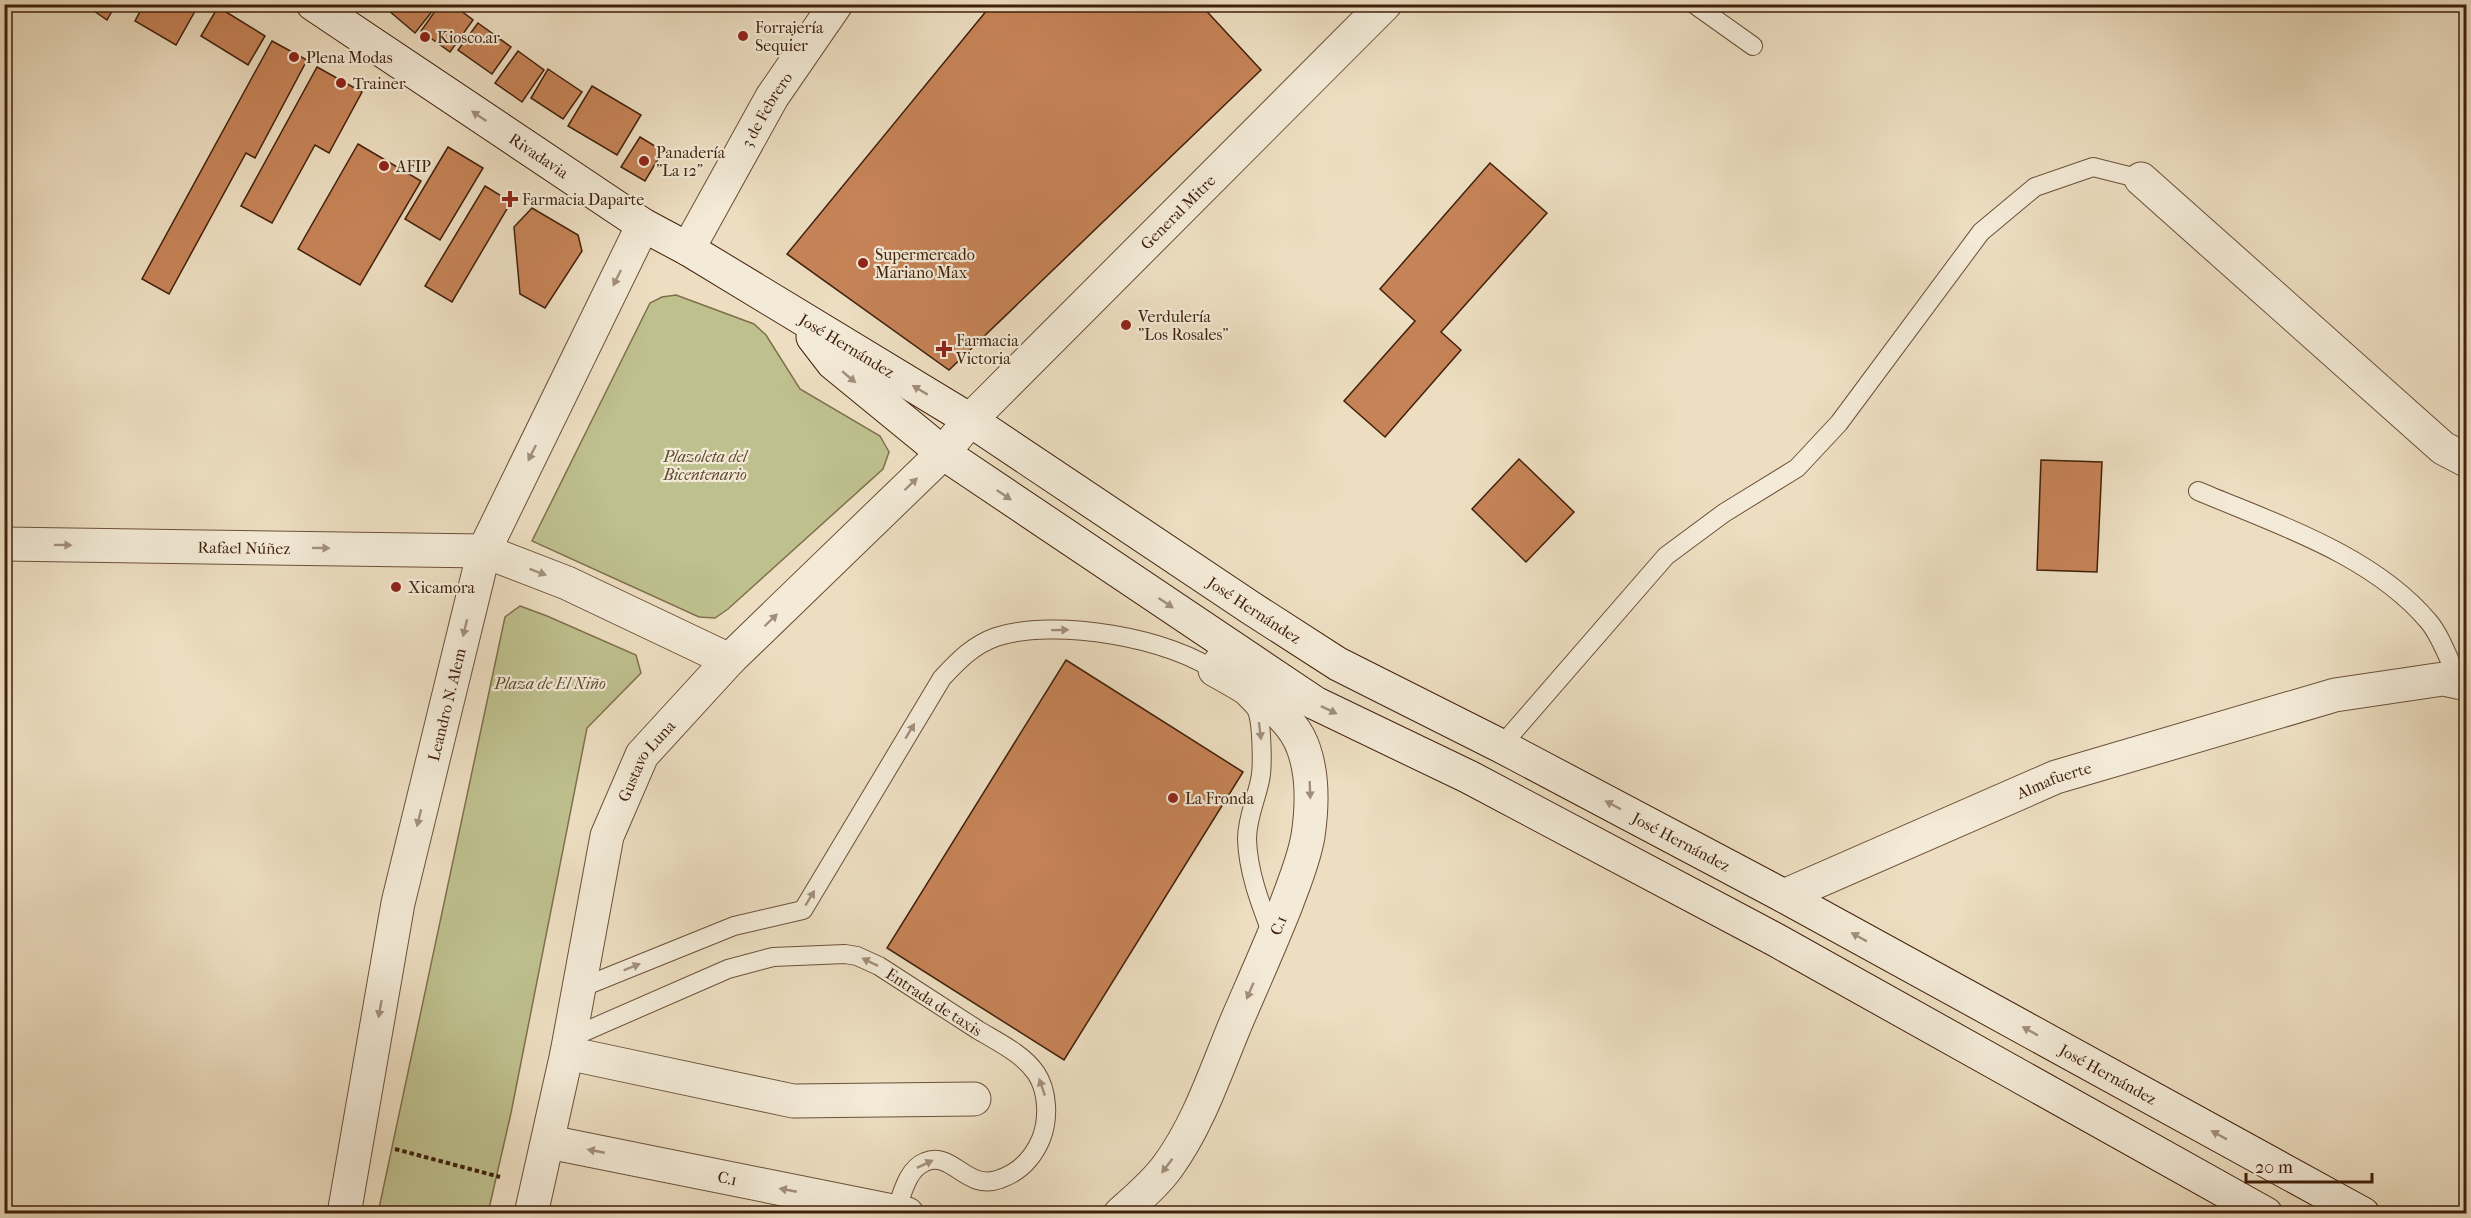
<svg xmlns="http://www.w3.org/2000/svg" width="2471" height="1218" font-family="'IM FELL French Canon',serif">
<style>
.green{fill:#bec08e;stroke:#7f704c;stroke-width:1.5}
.building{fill:#c68357;stroke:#40200b;stroke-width:1.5}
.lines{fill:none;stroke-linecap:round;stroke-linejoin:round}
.service-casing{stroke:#6b5038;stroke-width:20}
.minor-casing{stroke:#6b5038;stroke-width:35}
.tertiary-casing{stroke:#6b5038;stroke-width:35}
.secondary-casing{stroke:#40200b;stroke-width:35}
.path{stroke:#40200b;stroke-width:4;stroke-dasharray:4.5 3;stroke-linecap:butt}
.service{stroke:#f3ead7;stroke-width:18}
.minor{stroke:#f3ead7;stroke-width:33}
.tertiary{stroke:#f3ead7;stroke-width:33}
.secondary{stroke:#f3ead7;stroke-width:33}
.oneway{fill:#a28f7b}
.poi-dot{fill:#8f2418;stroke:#f3ead7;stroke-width:2}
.labels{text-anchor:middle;stroke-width:4.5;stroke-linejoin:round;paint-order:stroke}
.poi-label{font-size:16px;fill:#40200b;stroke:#f3ead7;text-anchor:start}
.street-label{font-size:16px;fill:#40200b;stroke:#f3ead7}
.park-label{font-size:16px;font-style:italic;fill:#60482c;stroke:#f3ead7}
</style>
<rect width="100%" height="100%" fill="#eddec1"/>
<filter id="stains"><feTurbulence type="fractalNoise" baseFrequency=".00333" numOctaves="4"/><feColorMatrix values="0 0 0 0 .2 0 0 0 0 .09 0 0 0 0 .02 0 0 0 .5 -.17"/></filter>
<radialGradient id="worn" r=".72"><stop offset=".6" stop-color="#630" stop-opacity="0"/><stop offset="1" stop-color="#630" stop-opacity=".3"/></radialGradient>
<path class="green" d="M676,295L754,324L766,335L800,389L880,436L889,452L883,469L728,609L715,618L699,617L532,541L650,303L662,297Z
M520,606L547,616L636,655L641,673L587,728L511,1113L488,1213H378L505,617Z"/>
<path class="building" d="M30,4H45L41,11Z
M84,4H116L107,20Z
M144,4H199L176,45L135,21Z
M381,4H438L415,33Z
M440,4H452L473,20L450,52L421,31Z
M992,4H1200L1261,70L949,370L787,254Z
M218,7L265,36L248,65L201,36Z
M478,23L511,47L492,74L458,50Z
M272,41L307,60L255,158L246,153L169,294L142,279Z
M518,51L544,70L522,102L495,83Z
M317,67L362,92L329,153L315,145L272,223L241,206Z
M548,69L582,92L563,119L531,98Z
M592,86L641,115L617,155L568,126Z
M640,137L663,151L645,181L621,167Z
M358,144L421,181L360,285L298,249Z
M448,147L483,168L440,240L405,219Z
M1490,163L1547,213L1441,332L1461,350L1385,437L1344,401L1415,321L1380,289Z
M485,186L511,202L452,302L425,286Z
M532,208L578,235L582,251L545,308L520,294L514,227Z
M1519,459L1574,512L1526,562L1472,509Z
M2041,460L2102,462L2097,572L2037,570Z
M1066,660L1243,772L1064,1060L887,948Z"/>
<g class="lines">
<defs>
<g id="service">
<path d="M1694,4L1753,46"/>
<path d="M2198,491C2276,524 2373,555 2429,622C2441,636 2451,665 2460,683"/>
<path d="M1245,697C1249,701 1255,706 1257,711C1262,723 1263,768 1260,780C1256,800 1247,818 1247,839C1248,873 1261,905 1273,937"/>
<path d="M1501,746L1666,556L1724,513L1797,468L1839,423L1981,232L2035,187L2093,167L2141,179"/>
<path d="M578,989L734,926L803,910L942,678C958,661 973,645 996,637C1054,618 1172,637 1221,675"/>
<path id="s1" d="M570,1038L728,969L773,957L845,954L857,956L879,966C912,987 945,1009 978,1030C998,1042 1023,1054 1036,1073C1048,1091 1049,1119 1041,1139C1033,1158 1020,1172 1000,1179C966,1192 953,1150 925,1162C907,1169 902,1195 896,1211"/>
</g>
<g id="minor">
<path d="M2141,179L2443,448L2466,460"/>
<path id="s2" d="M688,249L772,97L836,4"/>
<path id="s3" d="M970,420L1385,4"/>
<path id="s4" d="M1784,896L2056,777L2335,695L2443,679L2466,684"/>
<path d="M567,1053L793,1101L974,1099"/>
<path id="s5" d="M549,1142L907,1214"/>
<path id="s6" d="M531,1214L567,1053L607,836L642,755L729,660"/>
<path id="s7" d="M1120,1214C1137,1199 1155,1184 1168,1166C1200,1122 1217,1067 1238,1018C1254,981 1271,943 1286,905C1294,883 1304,860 1308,836C1312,809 1313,776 1304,750C1292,712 1248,688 1215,670L1231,647"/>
</g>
<g id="tertiary">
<path id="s8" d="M4,544L484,551L567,583L729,660L943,453L970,420"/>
<path id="s9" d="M344,1214L398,903L484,551L643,225"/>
</g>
<g id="secondary">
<path id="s10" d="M313,4L643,225L688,249L970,420L1251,608L1338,664L1501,746L1784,896L2363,1214"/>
<path d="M813,337L833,363L943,453L1315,703L1469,777L1776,940L2266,1214"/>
</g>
</defs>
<use href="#service" class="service-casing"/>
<use href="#minor" class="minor-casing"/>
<use href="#tertiary" class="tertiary-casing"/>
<use href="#secondary" class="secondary-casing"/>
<path class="path" d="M395,1149L500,1177"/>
<use href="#service" class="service"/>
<use href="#minor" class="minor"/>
<use href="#tertiary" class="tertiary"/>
<use href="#secondary" class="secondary"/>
</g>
<defs><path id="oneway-solid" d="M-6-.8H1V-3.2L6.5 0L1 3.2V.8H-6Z" transform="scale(1.5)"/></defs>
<g class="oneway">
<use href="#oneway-solid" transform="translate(479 116) rotate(-146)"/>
<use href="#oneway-solid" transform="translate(617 278) rotate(116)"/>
<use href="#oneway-solid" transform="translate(849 377) rotate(40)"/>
<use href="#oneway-solid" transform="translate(920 390) rotate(-149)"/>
<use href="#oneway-solid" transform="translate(532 453) rotate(116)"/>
<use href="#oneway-solid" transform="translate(911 484) rotate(-44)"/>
<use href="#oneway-solid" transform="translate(1004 495) rotate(34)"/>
<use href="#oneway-solid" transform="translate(63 545) rotate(1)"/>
<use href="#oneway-solid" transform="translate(321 548) rotate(1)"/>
<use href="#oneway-solid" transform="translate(538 572) rotate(21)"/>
<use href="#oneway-solid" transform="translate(1166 603) rotate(34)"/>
<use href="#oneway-solid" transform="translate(771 620) rotate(-44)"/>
<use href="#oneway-solid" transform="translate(465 628) rotate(104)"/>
<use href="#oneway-solid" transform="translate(1060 630) rotate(-1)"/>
<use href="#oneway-solid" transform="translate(1329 710) rotate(26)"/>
<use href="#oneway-solid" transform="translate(910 731) rotate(-59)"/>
<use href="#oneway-solid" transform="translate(1260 731) rotate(83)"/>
<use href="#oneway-solid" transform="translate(1310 790) rotate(88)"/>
<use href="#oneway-solid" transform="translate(1613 805) rotate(-152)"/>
<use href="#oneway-solid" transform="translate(419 818) rotate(104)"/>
<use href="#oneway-solid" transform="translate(810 898) rotate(-59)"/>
<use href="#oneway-solid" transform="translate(1859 937) rotate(-151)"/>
<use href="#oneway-solid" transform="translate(870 962) rotate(-154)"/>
<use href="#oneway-solid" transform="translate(632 967) rotate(-22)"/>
<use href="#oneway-solid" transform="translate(1250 991) rotate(113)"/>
<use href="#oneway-solid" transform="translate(380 1009) rotate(100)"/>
<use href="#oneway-solid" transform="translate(2030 1031) rotate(-151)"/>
<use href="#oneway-solid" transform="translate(1042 1087) rotate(-109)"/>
<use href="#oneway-solid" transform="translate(2219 1135) rotate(-151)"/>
<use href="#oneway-solid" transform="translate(596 1151) rotate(-169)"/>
<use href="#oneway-solid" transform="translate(925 1164) rotate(-26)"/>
<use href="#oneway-solid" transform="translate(1167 1166) rotate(127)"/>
<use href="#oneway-solid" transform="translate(788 1190) rotate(-169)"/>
</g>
<g class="poi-dot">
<circle cx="743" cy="36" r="6"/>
<circle cx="425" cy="37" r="6"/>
<circle cx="294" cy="57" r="6"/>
<circle cx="341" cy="83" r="6"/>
<circle cx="644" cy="161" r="6"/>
<circle cx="384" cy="166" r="6"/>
<path d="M507 190h6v6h6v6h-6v6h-6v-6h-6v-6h6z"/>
<circle cx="863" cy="263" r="6"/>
<circle cx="1126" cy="325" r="6"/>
<path d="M941 340h6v6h6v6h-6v6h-6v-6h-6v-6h6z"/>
<circle cx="396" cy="587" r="6"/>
<circle cx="1173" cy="798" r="6"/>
</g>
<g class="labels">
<g class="poi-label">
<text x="755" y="33">Forrajería<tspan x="755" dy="18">Sequier</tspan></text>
<text x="437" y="43">Kiosco.ar</text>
<text x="306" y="63">Plena Modas</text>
<text x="353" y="89">Trainer</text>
<text x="656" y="158">Panadería<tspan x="656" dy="18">"La 12"</tspan></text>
<text x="396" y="172">AFIP</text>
<text x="522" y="205">Farmacia Daparte</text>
<text x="875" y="260">Supermercado<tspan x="875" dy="18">Mariano Max</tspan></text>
<text x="1138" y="322">Verdulería<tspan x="1138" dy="18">"Los Rosales"</tspan></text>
<text x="956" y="346">Farmacia<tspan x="956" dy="18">Victoria</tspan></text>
<text x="408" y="593">Xicamora</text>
<text x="1185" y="804">La Fronda</text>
</g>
<g class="street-label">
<text dy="6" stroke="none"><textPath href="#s2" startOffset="160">3 de Febrero</textPath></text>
<text dy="6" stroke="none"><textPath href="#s10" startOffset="272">Rivadavia</textPath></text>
<text dy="6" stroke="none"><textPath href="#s3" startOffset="294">General Mitre</textPath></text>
<text dy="6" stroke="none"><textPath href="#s10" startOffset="634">José Hernández</textPath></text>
<text dy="6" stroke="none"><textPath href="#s8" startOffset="240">Rafael Núñez</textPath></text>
<text dy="6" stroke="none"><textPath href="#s10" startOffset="1120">José Hernández</textPath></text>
<text dy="6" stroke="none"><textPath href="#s9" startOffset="520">Leandro N. Alem</textPath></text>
<text dy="6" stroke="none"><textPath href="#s6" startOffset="471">Gustavo Luna</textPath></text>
<text dy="6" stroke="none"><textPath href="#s4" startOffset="294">Almafuerte</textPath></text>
<text dy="6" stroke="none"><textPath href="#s10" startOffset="1606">José Hernández</textPath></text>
<text dy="6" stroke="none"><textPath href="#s7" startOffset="333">C.1</textPath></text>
<text dy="6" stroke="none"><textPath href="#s1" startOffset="393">Entrada de taxis</textPath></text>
<text dy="6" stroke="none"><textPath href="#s10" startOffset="2092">José Hernández</textPath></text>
<text dy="6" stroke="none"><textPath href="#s5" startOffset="182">C.1</textPath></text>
</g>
<g class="park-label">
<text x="705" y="462">Plazoleta del<tspan x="705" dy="18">Bicentenario</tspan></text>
<text x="550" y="689">Plaza de El Niño</text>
</g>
</g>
<rect width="2471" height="1218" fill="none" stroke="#eddec1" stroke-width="24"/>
<rect x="6" y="6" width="2459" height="1206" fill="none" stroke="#40200b" stroke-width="3"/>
<rect x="12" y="12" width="2447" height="1194" fill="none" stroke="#40200b" stroke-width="1.5"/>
<path d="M2246 1173v9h126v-9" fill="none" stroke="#40200b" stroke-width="3"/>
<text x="2255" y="1173" font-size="18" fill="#40200b" stroke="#f3ead7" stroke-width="4.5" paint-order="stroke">20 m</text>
<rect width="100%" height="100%" filter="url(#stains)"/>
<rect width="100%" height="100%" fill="url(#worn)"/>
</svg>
